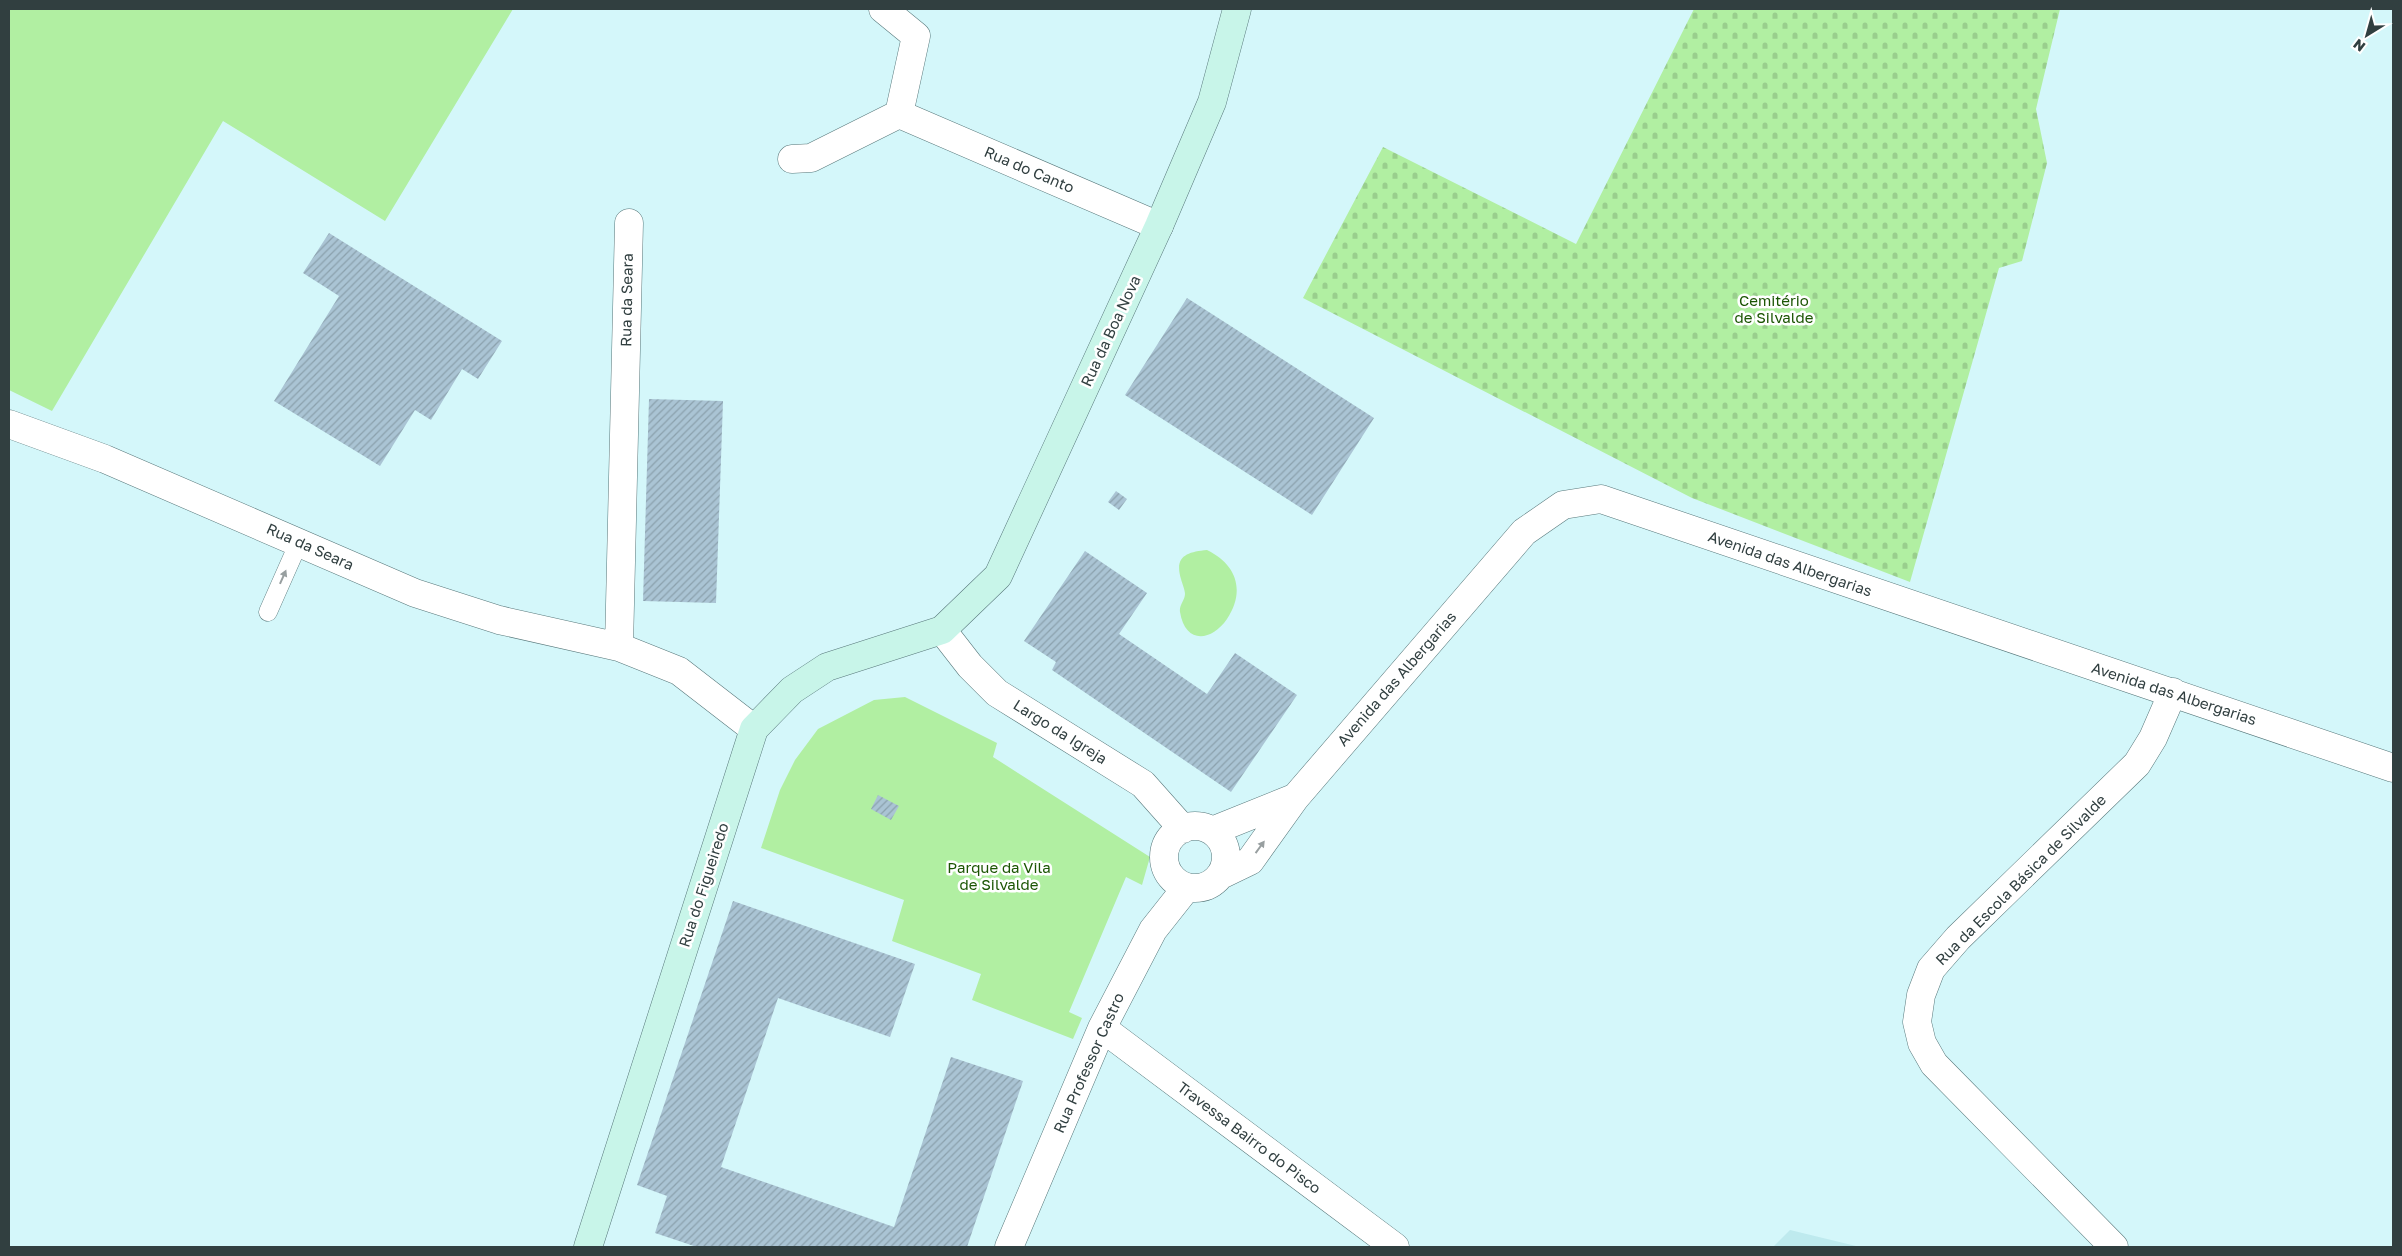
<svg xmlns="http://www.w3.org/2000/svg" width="2402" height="1256" font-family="'Golos Text',sans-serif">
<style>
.built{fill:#beeaee}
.green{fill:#b1efa2}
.cemetery{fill:url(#cemetery-stones)}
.building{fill:url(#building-hatch)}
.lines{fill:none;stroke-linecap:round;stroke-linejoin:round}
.lane-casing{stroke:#58787b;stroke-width:19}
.street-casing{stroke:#58787b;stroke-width:29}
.secondary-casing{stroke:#58787b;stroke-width:29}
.lane{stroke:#fff;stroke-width:18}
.street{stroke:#fff;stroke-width:28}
.secondary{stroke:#c8f5e9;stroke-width:28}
.oneway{fill:#989fa0}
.labels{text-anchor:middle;stroke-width:5;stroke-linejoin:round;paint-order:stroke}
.street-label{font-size:15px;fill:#313f40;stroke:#fff}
.park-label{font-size:15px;fill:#1b5503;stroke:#fff}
</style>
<defs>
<pattern id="cemetery-stones" width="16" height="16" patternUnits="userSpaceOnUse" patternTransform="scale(1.25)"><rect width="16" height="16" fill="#b1efa2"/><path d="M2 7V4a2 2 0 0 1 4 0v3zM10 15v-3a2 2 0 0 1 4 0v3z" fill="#99ce8d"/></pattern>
<pattern id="building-hatch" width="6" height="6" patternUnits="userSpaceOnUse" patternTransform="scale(1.25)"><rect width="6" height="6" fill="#aac4d4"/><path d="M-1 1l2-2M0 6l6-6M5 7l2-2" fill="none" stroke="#8ba1ad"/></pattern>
</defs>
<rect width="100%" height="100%" fill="#d4f7fa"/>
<path class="built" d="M1790,1230L1860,1247H1773Z"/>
<path class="green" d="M9,9H513L385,221L223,121L52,411L9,390Z
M1207,550C1236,564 1246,590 1227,619C1211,642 1185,644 1180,612C1179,605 1185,600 1185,594C1185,590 1182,583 1181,579C1174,556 1187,552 1207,550Z
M905,697L997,743L993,757L1150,857L1142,885L1126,877L1069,1012L1082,1018L1073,1039L972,1000L981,974L892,941L904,900L761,848L780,790L795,760L818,729L874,700Z"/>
<path class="cemetery" d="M1694,9H2060L2036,109L2047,163L2022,261L1999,268L1910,582L1692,498L1303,298L1383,147L1576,244Z"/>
<path class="building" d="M329,233L502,341L478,379L462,369L431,420L415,410L380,466L274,401L339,296L303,273Z
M1187,298L1374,418L1312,515L1125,395Z
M649,399L723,401L716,603L643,601Z
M1116,491L1127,499L1119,510L1108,502Z
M1085,551L1147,593L1119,634L1207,694L1235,653L1297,695L1231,792L1052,670L1056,662L1024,641Z
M878,795L899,806L891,820L871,809Z
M733,901L915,964L890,1037L778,998L721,1167L894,1227L951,1057L1023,1081L967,1247H697L655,1233L667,1196L637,1185Z"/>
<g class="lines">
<defs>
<path id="lane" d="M268,612L299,542"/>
<path id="street" d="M883,9L916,36L899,114
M792,159L811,158L899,114L1159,226
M9,424L105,459L415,593L499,620L619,647L679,671L754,729
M942,630L970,666L997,693L1143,784L1183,829
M619,647L629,223
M1164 857a31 31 0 1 1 62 0a31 31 0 1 1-62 0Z
M1212,831L1294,798
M1221,875L1250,861L1295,798L1524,532L1563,505L1601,499L2393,768
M1102,1028L1395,1247
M1009,1247L1102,1028L1153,930L1187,887
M2114,1247L1934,1064L1922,1043L1917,1022L1921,995L1931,969L1958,938L2137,764L2153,738L2173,692"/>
<path id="secondary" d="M588,1247L754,729L792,690L827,667L942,630L998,576L1159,226L1212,102L1237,9"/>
</defs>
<use href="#lane" class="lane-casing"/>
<use href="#street" class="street-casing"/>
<use href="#secondary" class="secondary-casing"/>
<use href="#lane" class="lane"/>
<use href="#street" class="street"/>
<use href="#secondary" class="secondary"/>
</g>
<defs><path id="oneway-solid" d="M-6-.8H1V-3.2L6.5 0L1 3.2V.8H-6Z" transform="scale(1.25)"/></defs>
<g class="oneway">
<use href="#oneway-solid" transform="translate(283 577) rotate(-66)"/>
<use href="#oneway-solid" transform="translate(1260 847) rotate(-54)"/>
</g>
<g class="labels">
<g class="street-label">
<text transform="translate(1029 170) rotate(23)" y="5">Rua do Canto</text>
<text transform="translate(627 300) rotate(-89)" y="5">Rua da Seara</text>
<text transform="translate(1111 331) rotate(-65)" y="5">Rua da Boa Nova</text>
<text transform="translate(310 547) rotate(24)" y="5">Rua da Seara</text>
<text transform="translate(1790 564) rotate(19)" y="5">Avenida das Albergarias</text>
<text transform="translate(1397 679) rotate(-49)" y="5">Avenida das Albergarias</text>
<text transform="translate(2174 694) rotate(18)" y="5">Avenida das Albergarias</text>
<text transform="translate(1060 732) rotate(32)" y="5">Largo da Igreja</text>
<text transform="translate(2021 880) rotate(-45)" y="5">Rua da Escola Básica de Silvalde</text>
<text transform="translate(704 885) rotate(-72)" y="5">Rua do Figueiredo</text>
<text transform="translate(1089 1063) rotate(-66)" y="5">Rua Professor Castro</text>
<text transform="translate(1249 1138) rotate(37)" y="5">Travessa Bairro do Pisco</text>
</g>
<g class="park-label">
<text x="1774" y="306">Cemitério<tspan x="1774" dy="17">de Silvalde</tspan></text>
<text x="999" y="873">Parque da Vila<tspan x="999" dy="17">de Silvalde</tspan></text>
</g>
</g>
<rect width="2402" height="1256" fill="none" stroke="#313f40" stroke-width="20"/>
<g transform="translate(2367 35) rotate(217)" stroke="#ffffff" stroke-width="4" paint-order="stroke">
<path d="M0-4L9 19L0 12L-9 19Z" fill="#313f40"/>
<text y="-8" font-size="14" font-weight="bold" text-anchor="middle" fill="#313f40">N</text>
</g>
</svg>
